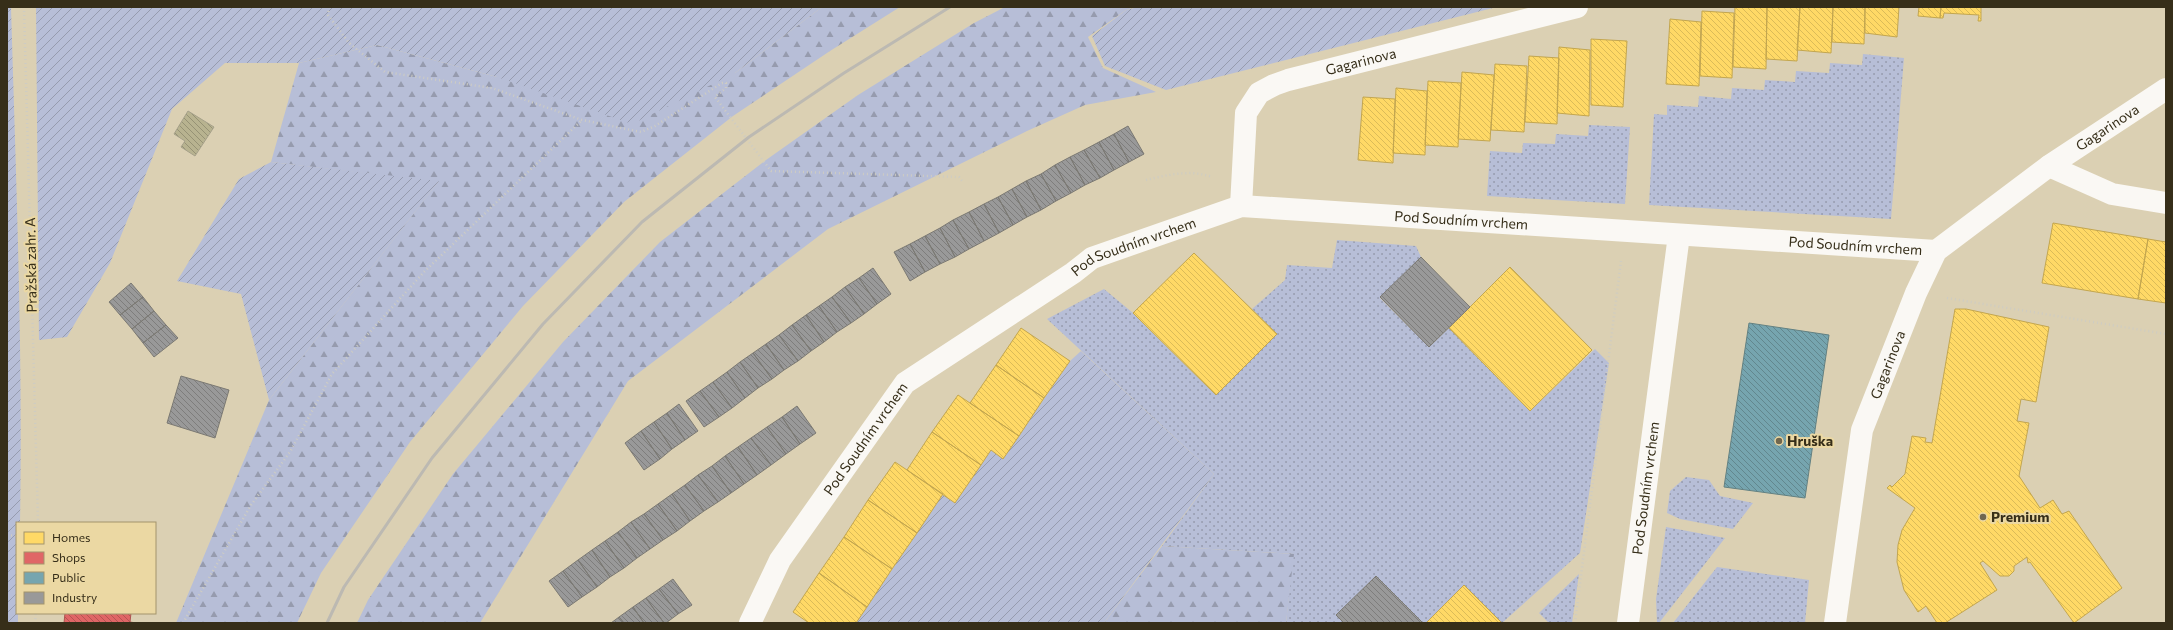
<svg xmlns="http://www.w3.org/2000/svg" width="2173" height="630" font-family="Commissioner,sans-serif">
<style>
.grass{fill:url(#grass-dots)}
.forest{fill:url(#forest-firs)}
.garden{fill:url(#garden-furrows)}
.homes{fill:url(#homes-back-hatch);stroke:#c3a64f}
.shops{fill:url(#shops-back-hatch);stroke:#ad554f}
.public{fill:url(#public-back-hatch);stroke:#638182}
.industry{fill:url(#industry-back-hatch);stroke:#7b7973}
.building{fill:url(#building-back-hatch);stroke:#a6a18a}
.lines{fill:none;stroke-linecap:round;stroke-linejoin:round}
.path{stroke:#ceccc3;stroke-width:2.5;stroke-dasharray:1 3;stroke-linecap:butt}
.street{stroke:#faf8f4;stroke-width:22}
.rail{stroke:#bcb9b2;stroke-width:3}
.poi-dot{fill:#70674f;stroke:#ebd8a3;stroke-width:1.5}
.labels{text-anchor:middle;stroke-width:4;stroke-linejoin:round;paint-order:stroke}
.street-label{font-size:14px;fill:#362e19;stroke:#ebd8a3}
.poi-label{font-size:14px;font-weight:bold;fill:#362e19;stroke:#ebd8a3;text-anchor:start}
</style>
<defs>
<pattern id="grass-dots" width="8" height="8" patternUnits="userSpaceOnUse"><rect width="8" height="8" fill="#b7bed7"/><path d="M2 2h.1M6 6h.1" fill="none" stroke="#969bae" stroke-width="1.8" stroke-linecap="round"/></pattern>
<pattern id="forest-firs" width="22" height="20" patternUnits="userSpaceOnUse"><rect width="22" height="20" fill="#b7bed7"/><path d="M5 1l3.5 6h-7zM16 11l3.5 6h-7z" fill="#969bae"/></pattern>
<pattern id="garden-furrows" width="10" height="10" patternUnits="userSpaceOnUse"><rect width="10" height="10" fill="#b7bed7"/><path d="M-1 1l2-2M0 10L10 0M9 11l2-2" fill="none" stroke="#969bae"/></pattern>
<pattern id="homes-back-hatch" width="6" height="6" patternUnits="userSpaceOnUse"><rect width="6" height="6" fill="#ffd966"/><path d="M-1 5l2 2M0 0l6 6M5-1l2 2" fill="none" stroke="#dbbb58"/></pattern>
<pattern id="shops-back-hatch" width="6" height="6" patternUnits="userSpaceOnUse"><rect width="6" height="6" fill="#e06666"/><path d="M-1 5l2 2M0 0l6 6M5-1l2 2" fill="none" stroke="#b65453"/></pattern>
<pattern id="public-back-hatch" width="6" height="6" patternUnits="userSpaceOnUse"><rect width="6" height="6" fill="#76a5af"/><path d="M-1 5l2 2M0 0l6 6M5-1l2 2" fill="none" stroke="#62878e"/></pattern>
<pattern id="industry-back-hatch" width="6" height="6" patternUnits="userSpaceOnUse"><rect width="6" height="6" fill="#999"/><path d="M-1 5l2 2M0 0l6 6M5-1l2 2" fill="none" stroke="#7e7d7c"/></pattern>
<pattern id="building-back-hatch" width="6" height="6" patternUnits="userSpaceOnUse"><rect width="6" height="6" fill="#b8b390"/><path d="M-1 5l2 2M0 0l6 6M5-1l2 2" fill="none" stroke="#969275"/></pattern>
</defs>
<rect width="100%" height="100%" fill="#dbd0b3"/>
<path class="grass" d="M1863,54L1904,58L1891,219L1649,205L1654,114L1667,115V105L1698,107L1699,96L1731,99L1732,88L1764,90L1765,80L1795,82L1796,71L1829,73L1830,63L1862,65Z
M1589,125L1630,127L1625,204L1487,196L1490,151L1522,153L1523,143L1555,144L1556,134L1588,136Z
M1337,240L1416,246L1421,257L1380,298L1429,347L1449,328L1530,411L1595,349L1609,363L1580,553L1502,623L1464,585L1426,623H1423L1376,576L1337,615L1344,623H1286L1293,554L1162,546L1214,474L1047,319L1104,289L1133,313L1216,395L1277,334L1252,309L1285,280L1287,265L1332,268Z
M1686,477L1709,480L1720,496L1753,503L1733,529L1680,519L1667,513L1670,491Z
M1666,527L1725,538L1659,623H1657L1656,599Z
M1717,567L1809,580L1805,623H1673Z
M1579,574L1572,623H1549L1539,613Z"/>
<path class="forest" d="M822,7H900L830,51L733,116L624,202L523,306L410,442L321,573L297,623H176L269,400L438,182L271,162L299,63L377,45L497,77L735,73Z
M1005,7H1135L1126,10L1088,37L1103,68L1156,92L1085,105L1027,131L828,229L628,381L480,623H357L368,600L453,474L563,342L660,242L766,160L858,95L974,23Z
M1162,546L1294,554L1286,623H1104Z"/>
<path class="garden" d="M7,7H11C16,179 23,351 20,523H17L18,623H7Z
M36,7H822L735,73L632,124L497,77L377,45L299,63H225L172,109L110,263L67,337L39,340Z
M1138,7H1497L1166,90L1105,66L1092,36L1126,10Z
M271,162L439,181L269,400L241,294L177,281L239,179Z
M1081,351L1214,474L1104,623H856L943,494L955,503L991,450L1003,459L1070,361Z"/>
<path class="homes" d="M1735,7H1767L1766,69L1733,67Z
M1767,7H1800L1797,61L1766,59Z
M1800,7H1833L1831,53L1797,50Z
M1833,7H1865L1864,44L1832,42Z
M1865,7H1899L1897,37L1865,33Z
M1919,7H1941L1940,18L1918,16Z
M1941,7H1981V21H1978L1979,15L1944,13L1943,18H1940Z
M1702,11L1734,13L1732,78L1700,76Z
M1670,19L1701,22L1699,86L1666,84Z
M1591,39L1627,41L1623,107L1591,105Z
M1559,47L1590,50L1589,116L1557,113Z
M1529,56L1559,58L1557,124L1525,122Z
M1495,64L1527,66L1524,132L1491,130Z
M1462,72L1494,75L1490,141L1458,139Z
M1428,81L1461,83L1458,147L1425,145Z
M1396,88L1427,91L1425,155L1393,153Z
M1363,97L1395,99L1393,163L1358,160Z
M2053,223L2148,239L2138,299L2042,283Z
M2148,239L2166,242V303L2138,299Z
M1194,253L1277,334L1216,395L1133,313Z
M1510,267L1592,350L1530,411L1449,328Z
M1955,309H1966L2049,327L2036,402L2021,399L2017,421L2029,423L2019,476L2040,508L2053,500L2062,514L2069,511L2122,588L2074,623L2030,562L2028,563L2027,557L2014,566V571L2009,576H2000L1983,561L1980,563L1997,590L1945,623H1937L1926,606L1918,612L1904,590L1897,562L1898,545L1902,530L1915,508L1887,488L1890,485L1892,487L1905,474L1912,436L1926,438L1925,442L1932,443Z
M1021,328L1070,361L1044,398L996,365Z
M996,365L1044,398L1019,436L970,403Z
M958,395L1019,436L1003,459L991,450L981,465L932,432Z
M932,432L981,465L955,503L907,470Z
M895,462L943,494L917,533L868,500Z
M868,500L917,533L892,569L844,537Z
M844,537L892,569L867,607L819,573Z
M819,573L867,607L856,623H809L793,612Z
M1464,585L1502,623H1426Z"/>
<path class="shops" d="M65,613H131L130,622L136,623H64Z"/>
<path class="public" d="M1749,323L1829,335L1805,498L1724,487Z"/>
<path class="industry" d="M1128,126L1144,154L1129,162L1114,134Z
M1114,134L1129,162L1114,170L1099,142Z
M1099,142L1114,170L1100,178L1084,150Z
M1084,150L1100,178L1085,185L1070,157Z
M1070,157L1085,185L1071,193L1055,165Z
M1055,165L1071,193L1056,201L1041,174Z
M1041,174L1056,201L1041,210L1026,181Z
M1026,181L1041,210L1027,217L1012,189Z
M1012,189L1027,217L1013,225L998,197Z
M998,197L1013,225L999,233L984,204Z
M984,204L999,233L984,241L969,212Z
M969,212L984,241L969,249L953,220Z
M953,220L969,249L955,257L940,228Z
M940,228L955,257L940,264L925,236Z
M925,236L940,264L925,272L910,244Z
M910,244L925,272L910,281L894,252Z
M1421,257L1470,307L1429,347L1380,297Z
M873,268L891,294L877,304L859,278Z
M859,278L877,304L864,314L845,287Z
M131,283L143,297L120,315L109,302Z
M845,287L864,314L851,323L832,297Z
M143,297L154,311L132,329L120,315Z
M832,297L851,323L837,332L819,306Z
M819,306L837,332L824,342L806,315Z
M154,311L166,325L143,343L132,329Z
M806,315L824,342L811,351L792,325Z
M166,325L178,338L154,357L143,343Z
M792,325L811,351L798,361L779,335Z
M779,335L798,361L784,370L766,344Z
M766,344L784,370L772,379L753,353Z
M753,353L772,379L758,388L740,362Z
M740,362L758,388L745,398L727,372Z
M727,372L745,398L732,408L713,382Z
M181,376L229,390L215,438L167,423Z
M713,382L732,408L719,417L700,391Z
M700,391L719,417L704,427L686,401Z
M679,404L698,431L685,440L667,413Z
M797,406L816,433L800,444L782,417Z
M667,413L685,440L672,449L654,422Z
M782,417L800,444L786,454L767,427Z
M654,422L672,449L660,459L641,431Z
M767,427L786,454L771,465L751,438Z
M641,431L660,459L644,470L625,443Z
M751,438L771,465L757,475L738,447Z
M738,447L757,475L744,484L725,456Z
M725,456L744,484L731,493L712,466Z
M712,466L731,493L718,502L698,475Z
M698,475L718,502L704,511L685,485Z
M685,485L704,511L690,521L672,494Z
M672,494L690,521L677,531L658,504Z
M658,504L677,531L663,540L644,514Z
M644,514L663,540L650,549L631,522Z
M631,522L650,549L637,558L618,532Z
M618,532L637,558L624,568L605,541Z
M605,541L624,568L610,577L592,550Z
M592,550L610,577L597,587L578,560Z
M578,560L597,587L582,597L563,571Z
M563,571L582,597L568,607L549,581Z
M1376,576L1423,623H1344L1336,615Z
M673,579L692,605L678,614L659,589Z
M659,589L678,614L666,623H664L646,598Z
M646,598L664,623H644L633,607Z
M633,607L644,623H624L619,617Z
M619,617L624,623H611Z"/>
<path class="building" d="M188,111L214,127L195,156L181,147L185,141L174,134Z"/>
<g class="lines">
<path class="path" d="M24,7L38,523
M329,7L328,15L349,43L385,72L492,88L582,120L641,132L655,126L722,83H726V88L715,97L771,171L959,177L962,181
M1146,180C1167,175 1190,169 1212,177
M1947,298L2166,334
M7,535L17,536
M35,623L36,613
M183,623L251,505L290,452L332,374L424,272L582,120
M1575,623L1621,261"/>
<g class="street">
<path d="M2049,166L2112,194L2166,203"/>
<path id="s1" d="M1241,206L1246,113L1259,93L1274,85L1288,80L1577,7"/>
<path id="s2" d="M750,623L780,560L905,383L1073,273L1092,258L1241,206L1936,251"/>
<path id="s3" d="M1628,623L1679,235"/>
<path id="s4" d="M1835,623L1862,430L1916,293L1936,251L2049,166L2166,89"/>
</g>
<path class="rail" d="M327,623L344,587L432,458L543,324L642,222L749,137L844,73L950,7"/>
</g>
<g class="poi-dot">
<circle cx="1779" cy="441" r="4"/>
<circle cx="1983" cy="517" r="4"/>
</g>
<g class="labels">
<g class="street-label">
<text dy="5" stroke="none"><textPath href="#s1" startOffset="224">Gagarinova</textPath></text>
<text dy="5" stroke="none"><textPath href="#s4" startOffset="600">Gagarinova</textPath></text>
<text dy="5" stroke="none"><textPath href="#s2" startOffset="890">Pod Soudním vrchem</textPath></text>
<text dy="5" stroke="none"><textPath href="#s2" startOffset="1285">Pod Soudním vrchem</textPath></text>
<text dy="5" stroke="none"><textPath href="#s2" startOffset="554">Pod Soudním vrchem</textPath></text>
<text transform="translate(31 265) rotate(-91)" y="5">Pražská zahr. A</text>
<text dy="5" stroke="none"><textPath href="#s4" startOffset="265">Gagarinova</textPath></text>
<text dy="5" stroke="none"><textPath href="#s2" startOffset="218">Pod Soudním vrchem</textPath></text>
<text dy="5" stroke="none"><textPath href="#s3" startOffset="136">Pod Soudním vrchem</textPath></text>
</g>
<g class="poi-label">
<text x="1787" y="446">Hruška</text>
<text x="1991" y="522">Premium</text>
</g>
</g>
<rect width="2173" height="630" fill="none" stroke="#362e19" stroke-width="16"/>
<rect x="16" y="522" width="140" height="92" fill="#ebd8a3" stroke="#a3946c"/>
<rect x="24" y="532" width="20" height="12" fill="#ffd966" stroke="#a3946c"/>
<text x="52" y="542" font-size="12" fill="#362e19">Homes</text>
<rect x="24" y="552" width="20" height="12" fill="#e06666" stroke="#a3946c"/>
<text x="52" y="562" font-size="12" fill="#362e19">Shops</text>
<rect x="24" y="572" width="20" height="12" fill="#76a5af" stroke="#a3946c"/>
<text x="52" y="582" font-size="12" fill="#362e19">Public</text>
<rect x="24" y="592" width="20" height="12" fill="#999999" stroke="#a3946c"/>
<text x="52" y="602" font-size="12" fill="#362e19">Industry</text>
</svg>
